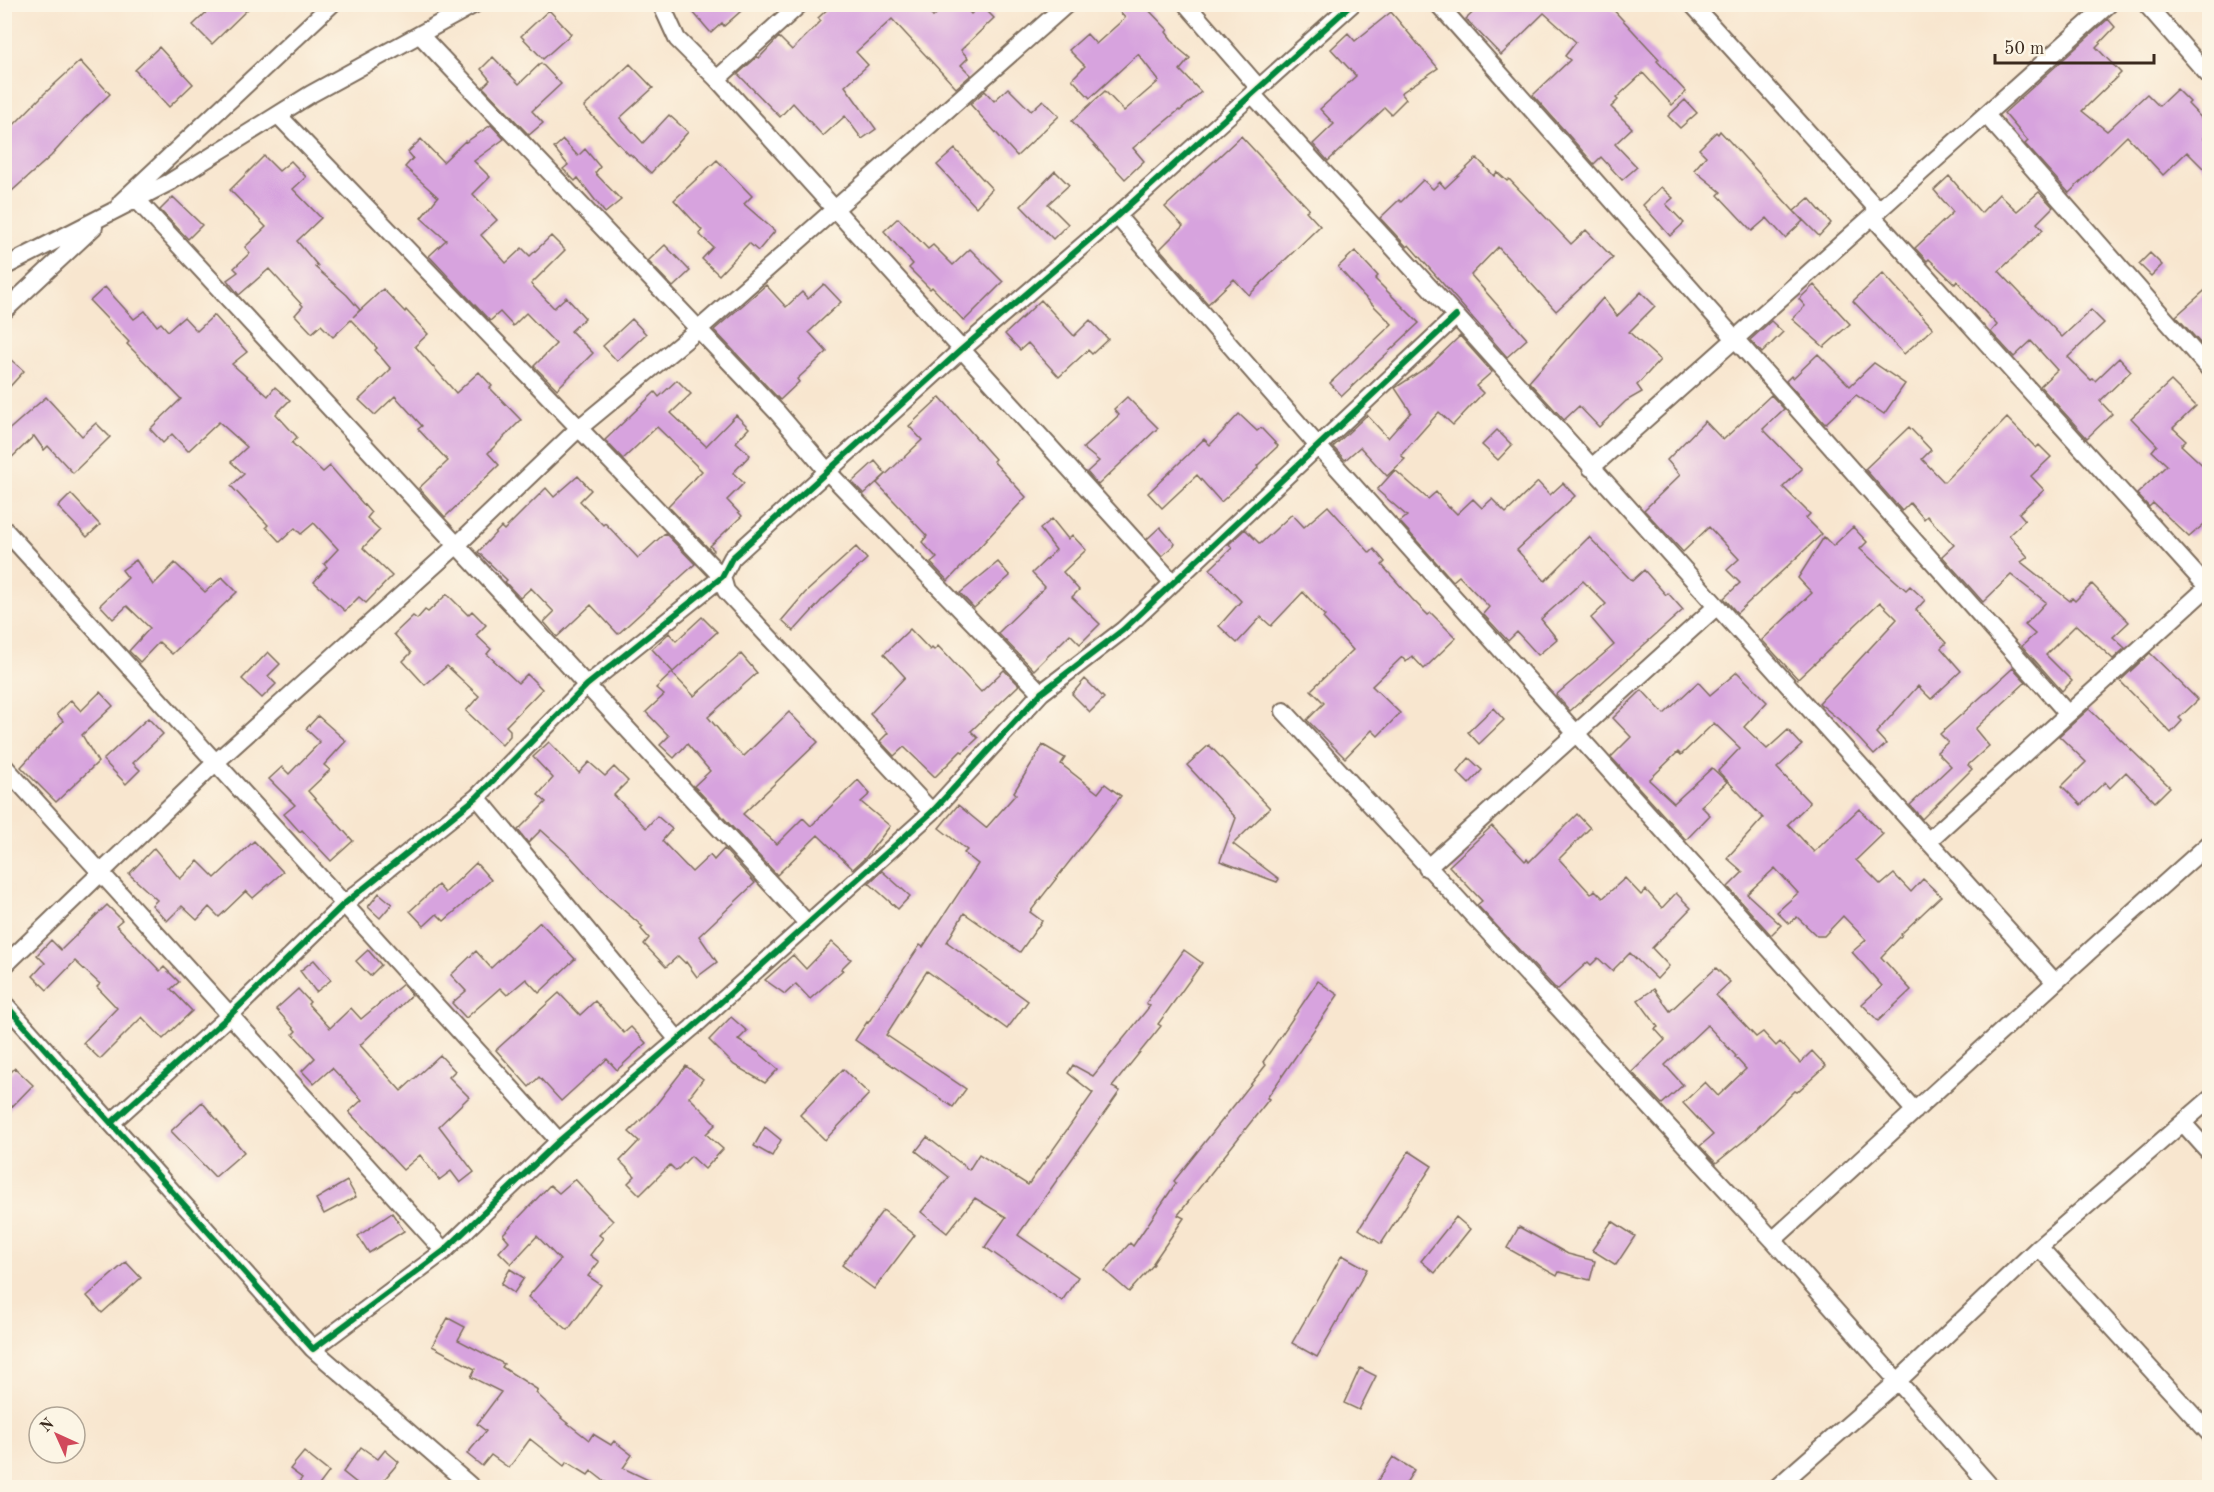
<svg xmlns="http://www.w3.org/2000/svg" width="2214" height="1492" font-family="'Old Standard TT',serif">
<style>
.building{fill:#d7a3de}
.lines{fill:none;stroke-linecap:round;stroke-linejoin:round}
.minor-casing{stroke:#7d6c5c;stroke-width:20}
.minor{stroke:#fff;stroke-width:16}
.cycleway-casing{stroke:#fcf5e5;stroke-width:10}
.cycleway{stroke:#00873e;stroke-width:6}
</style>
<rect width="100%" height="100%" fill="#fcf5e5"/>
<filter id="ink" filterUnits="userSpaceOnUse"><feTurbulence type="fractalNoise" baseFrequency=".0167" numOctaves="2"/><feDisplacementMap in="SourceGraphic" scale="12" xChannelSelector="R" yChannelSelector="G"/><feConvolveMatrix kernelMatrix="1 2 1 2 8 2 1 2 1" color-interpolation-filters="sRGB"/></filter>
<filter id="wash" filterUnits="userSpaceOnUse"><feTurbulence type="fractalNoise" baseFrequency=".008" numOctaves="4" result="noise"/><feDisplacementMap in="SourceGraphic" scale="24" xChannelSelector="R" yChannelSelector="G"/><feGaussianBlur stdDeviation="1.35" result="paint"/><feColorMatrix in="noise" values="0 0 0 0 0 0 0 0 0 0 0 0 0 0 0 0 0 1.4 0 .05"/><feComposite in="paint" operator="in"/></filter>
<g filter="url(#wash)">
<rect width="100%" height="100%" fill="#f8e6cf"/>
<g id="blocks">
<path class="building" d="M215,4H253L212,44L193,25Z
M686,4H749L724,26L722,23L711,33Z
M833,4H923L933,17L946,4H962L971,14L981,5L994,18L961,50L968,58L961,65L971,75L956,88L892,19L856,52L868,65L845,86L876,129L862,139L845,116L823,136L793,103L780,117L738,74L757,57L759,58L779,37L792,50L821,21L818,18Z
M1113,4H1143L1168,30L1166,32L1178,48L1190,58L1180,70L1201,92L1180,111L1179,110L1133,148L1144,161L1125,179L1072,121L1105,91L1124,111L1159,81L1138,54L1090,98L1072,79L1085,66L1069,50L1087,34L1096,44L1125,18Z
M1482,4H1608L1659,59L1657,61L1686,92L1672,105L1643,73L1616,98L1618,100L1611,107L1632,128L1615,144L1637,167L1622,180L1601,157L1594,164L1533,95L1570,60L1565,56L1576,42L1544,13L1501,55L1466,19Z
M549,10L571,34L543,59L521,36Z
M1391,12L1438,68L1401,93L1406,99L1391,114L1385,108L1328,161L1313,144L1334,124L1320,109L1356,76L1331,49L1348,33L1355,41Z
M2108,19L2115,27L2096,47L2121,73L2082,111L2107,131L2147,94L2159,106L2177,89L2190,102L2188,104L2210,127V131L2203,138L2210,145V175L2187,152L2163,175L2127,136L2069,193L2025,144L2028,141L2004,113Z
M159,47L193,84L169,107L135,70Z
M493,57L519,84L541,63L561,84L532,111L543,123L529,135L483,87L490,80L481,69Z
M80,61L110,94L84,119L51,156L4,198V135L45,93Z
M630,64L653,88L620,118L643,143L669,115L688,132L651,173L630,154L629,155L584,107Z
M1008,88L1031,111L1043,100L1059,116L1017,156L970,104L985,91L994,101Z
M1685,100L1697,113L1680,128L1668,116Z
M491,125L504,139L474,161L490,177L473,194L497,220L481,235L506,263L522,248L530,256L551,236L565,250L531,284L554,308L566,297L585,318L571,331L593,353L557,389L534,366L556,344L526,313L513,326L500,312L490,321L429,256L446,240L421,218L438,197L405,167L413,158L408,152L421,139L443,162L465,141L466,142Z
M1720,131L1803,221L1785,238L1767,218L1752,231L1718,195L1721,192L1694,170L1706,156L1699,149L1716,132L1718,134Z
M1241,136L1309,209L1306,211L1320,226L1249,295L1234,279L1208,304L1160,249L1183,226L1165,207Z
M563,140L578,156L585,149L600,167L595,173L621,200L605,213L578,178L575,181L563,169L568,165L554,148Z
M955,149L992,189L976,207L937,165Z
M264,156L279,171L291,161L306,177L293,189L321,218L297,241L318,266L315,267L347,295L360,310L353,317L383,289L405,312L406,310L428,334L415,346L456,393L479,372L492,386L490,388L521,420L488,453L499,465L445,517L419,488L448,461L418,429L422,426L395,396L375,415L359,400L391,369L375,350L377,348L351,320L333,337L321,325L312,333L295,315L303,306L269,269L239,295L227,280L238,272L234,268L250,253L245,247L266,227L230,190Z
M1477,158L1494,176L1497,172L1507,181L1509,179L1571,244L1586,230L1613,258L1556,311L1498,247L1471,275L1527,339L1507,357L1409,245L1407,247L1380,218L1399,200L1401,202L1423,180L1433,189L1440,182L1445,188Z
M717,160L752,196L744,204L775,231L758,251L749,243L719,275L702,259L713,247L699,234L702,230L674,200Z
M1055,171L1069,185L1048,204L1068,224L1053,239L1021,206Z
M1949,176L1981,213L1999,194L2017,211L2039,192L2053,207L2037,223L2043,230L1999,271L2062,337L2091,310L2104,323L2068,357L2091,380L2093,379L2095,381L2119,358L2131,371L2100,401L2112,414L2087,438L2040,386L2057,370L2031,341L2014,357L1991,332L1997,325L1957,281L1955,284L1929,259L1927,261L1915,248L1953,212L1934,190Z
M1661,187L1673,198L1666,204L1684,223L1670,236L1643,205Z
M173,197L202,225L188,239L160,210Z
M1809,198L1831,223L1819,236L1794,211Z
M898,218L928,249L933,245L953,265L970,249L1003,282L964,321L932,287L930,289L909,268L913,264L884,231Z
M665,245L690,271L673,287L648,261Z
M1355,251L1378,276L1375,279L1419,323L1342,396L1330,383L1392,324L1362,294L1338,267Z
M2150,253L2162,265L2151,276L2139,264Z
M1883,273L1933,328L1904,354L1853,301Z
M824,284L841,302L809,332L827,352L797,379L799,382L780,400L714,330L766,285L786,307L802,292L808,299Z
M1814,285L1850,324L1824,347L1792,319L1805,306L1799,299Z
M2210,286V354L2176,316Z
M105,287L134,319L145,311L157,326L161,323L168,331L184,317L197,331L214,315L247,352L232,364L268,396L275,387L290,400L276,414L297,437L292,443L323,472L330,466L371,513L367,518L380,530L363,548L392,576L366,603L359,597L345,611L314,582L327,567L324,564L338,549L314,523L301,534L295,528L280,542L266,527L268,525L231,486L244,474L231,462L247,447L219,422L188,451L172,434L163,443L150,429L181,399L127,344L129,342L90,301Z
M1641,292L1655,306L1629,332L1660,360L1637,385L1642,392L1626,401L1599,427L1579,406L1564,420L1529,382L1603,298L1617,316Z
M1041,300L1074,336L1090,320L1108,339L1092,354L1088,350L1059,377L1028,343L1020,350L1005,334Z
M632,319L646,334L617,361L603,346Z
M1771,321L1783,332L1762,353L1750,340Z
M1460,336L1492,372L1476,386L1483,393L1453,425L1439,412L1401,455L1405,459L1387,476L1360,447L1345,460L1333,447L1367,415L1388,438L1411,412L1395,388L1430,365Z
M4,354L24,371L4,393Z
M1818,354L1850,386L1874,363L1905,384L1884,414L1856,395L1825,424L1786,381L1791,376L1793,378Z
M677,380L691,394L671,413L706,446L736,415L749,428L736,442L750,455L733,473L744,483L727,500L742,516L710,546L714,550L712,552L668,506L702,471L657,427L623,459L605,440L655,392L659,397Z
M2171,381L2196,406L2173,428L2186,440L2181,445L2210,472V519L2189,537L2153,503L2149,507L2137,494L2167,465L2152,451L2157,445L2131,418Z
M1771,395L1784,409L1763,429L1802,469L1783,487L1810,514L1806,518L1822,534L1737,613L1724,598L1740,583L1727,570L1739,559L1709,527L1683,552L1644,510L1680,475L1667,460L1705,421L1723,440Z
M46,397L82,436L96,423L110,437L73,473L48,446L44,450L34,436L4,465V434Z
M940,397L995,459L993,461L1026,497L948,581L931,563L937,558L922,542L927,536L877,483L922,440L909,426Z
M1127,397L1158,428L1098,485L1087,472L1099,461L1083,448L1119,415L1114,409Z
M1239,414L1257,431L1261,428L1278,446L1257,466L1258,468L1221,502L1197,475L1162,508L1148,493L1204,439L1210,445Z
M2007,418L2036,448L2039,445L2051,457L2031,476L2044,490L2019,513L2025,520L2009,535L2028,557L2021,562L2070,601L2072,598L2075,601L2092,584L2129,622L2113,637L2125,648L2113,659L2076,625L2046,655L2072,681L2062,691L2022,646L2035,634L2025,625L2046,602L2011,575L1983,602L1942,556L1954,545L1927,516L1924,519L1910,503L1902,511L1865,469L1909,427L1931,450L1922,459L1944,482Z
M1497,430L1512,445L1498,460L1482,445Z
M875,461L886,474L864,494L852,482Z
M1395,470L1428,499L1436,492L1449,508L1450,507L1457,514L1473,499L1482,508L1492,499L1506,513L1538,482L1550,495L1563,483L1575,496L1517,550L1545,581L1589,537L1632,581L1644,570L1666,595L1668,593L1683,610L1570,711L1556,695L1614,645L1591,618L1606,604L1583,581L1541,619L1557,639L1538,655L1517,632L1508,641L1483,614L1489,607L1459,576L1453,581L1400,522L1407,516L1377,490Z
M578,476L591,490L580,501L603,525L605,523L638,558L665,533L695,564L618,634L591,605L557,637L544,622L554,612L531,588L520,598L505,582L507,580L478,552L501,527L504,530L546,488L554,497Z
M71,494L100,525L87,537L58,507Z
M1328,506L1370,553L1374,549L1385,562L1382,565L1412,599L1428,615L1431,613L1456,638L1424,669L1412,656L1406,662L1402,657L1372,686L1400,713L1378,736L1372,730L1345,758L1307,720L1324,703L1311,690L1353,650L1323,618L1325,616L1303,592L1271,626L1261,617L1237,643L1219,626L1241,601L1210,569L1232,548L1229,544L1245,529L1260,544L1292,514L1304,527Z
M1052,519L1068,539L1072,535L1086,550L1063,572L1079,590L1072,597L1100,624L1080,644L1070,634L1034,670L998,633L1045,587L1032,573L1056,550L1040,529Z
M1160,527L1175,544L1162,556L1147,539Z
M1853,527L1867,542L1860,549L1906,590L1910,586L1925,600L1916,610L1946,643L1941,648L1961,671L1931,699L1918,686L1876,733L1886,744L1874,755L1849,728L1819,703L1897,619L1880,602L1798,679L1762,640L1812,593L1798,578L1824,537L1833,546Z
M856,547L867,559L821,601L794,631L782,620L805,593Z
M136,560L153,585L175,563L205,592L222,577L237,592L172,654L159,642L140,662L129,651L150,628L127,606L113,619L100,605L128,578L122,570Z
M998,562L1010,576L974,608L960,593Z
M447,594L468,615L472,611L486,625L476,635L491,649L487,654L518,683L527,674L542,689L506,726L510,730V736L502,745L466,711L479,696L447,666L425,685L403,661L411,653L394,634L413,616L417,619L425,610L428,612Z
M702,617L717,632L673,672L652,649L669,633L676,641Z
M910,629L930,650L932,648L934,650L938,646L981,692L1004,670L1019,685L971,731L978,738L963,752L961,751L935,777L904,747L894,756L880,741L888,733L870,714L905,677L884,654Z
M268,652L280,664L268,676L276,684L262,698L242,679Z
M2150,653L2198,700L2179,718L2182,721L2171,733L2120,681Z
M741,654L757,673L708,717L734,748L744,756L789,712L818,742L743,814L777,844L803,818L811,826L858,780L870,794L861,802L890,826L866,857L853,869L818,835L777,875L694,786L710,771L687,744L674,758L660,745L669,736L646,712L664,695L656,688L672,673L694,696Z
M2013,668L2026,682L1975,729L1989,746L1968,765L1972,769L1922,819L1910,805L1951,766L1937,752L1948,742L1940,734Z
M1737,672L1767,702L1744,727L1767,749L1788,730L1802,745L1777,768L1810,803L1788,824L1814,852L1859,809L1883,834L1856,860L1881,885L1894,874L1911,892L1923,879L1941,896L1901,934L1902,935L1881,957L1911,990L1878,1021L1862,1004L1882,986L1852,952L1866,940L1843,916L1824,936H1817L1797,917L1789,924L1777,912L1798,893L1775,868L1747,894L1781,925L1771,935L1728,887L1743,872L1727,858L1763,818L1718,771L1740,748L1714,723L1681,755L1678,752L1649,780L1674,803L1712,768L1727,782L1701,806L1710,815L1686,840L1611,757L1631,737L1613,718L1642,690L1664,714L1698,682L1710,695Z
M1085,679L1104,698L1090,712L1072,694Z
M100,692L113,706L82,735L98,762L56,802L21,767L63,721L57,714L71,700L81,711Z
M1493,708L1504,720L1479,744L1468,732Z
M2089,709L2170,787L2155,802L2126,772L2110,788L2105,782L2081,805L2062,786L2086,762L2059,736Z
M318,716L346,741L324,765L330,770L308,791L353,841L331,861L302,830L300,832L284,814L295,805L269,779L282,767L289,774L320,742L306,729Z
M148,718L163,734L133,763L140,770L126,784L103,760Z
M549,742L579,773L589,762L605,776L614,767L628,781L614,795L646,828L657,816L672,829L662,841L692,872L710,855L714,860L724,849L755,883L699,936L717,962L697,977L686,962L685,963L678,956L666,967L644,944L649,938L641,929L643,927L604,893L570,856L541,830L528,843L518,830L546,802L538,795L553,778L533,757Z
M1043,745L1065,758L1061,764L1098,793L1105,784L1121,796L1030,912L1042,921L1020,952L964,913L947,942L1028,1001L1007,1029L927,971L886,1035L966,1089L953,1107L855,1040L867,1022L868,1023L920,945L923,947L978,864L964,853L967,850L939,828L958,805L986,828L1016,794L1014,792Z
M1209,745L1270,808L1233,844L1279,879L1277,882L1220,861L1236,818L1187,765Z
M1469,758L1482,770L1469,784L1457,772Z
M1577,814L1590,828L1559,859L1591,894L1595,890L1603,898L1625,878L1641,895L1646,890L1662,908L1676,893L1691,908L1652,948L1669,966L1657,979L1630,953L1612,971L1598,958L1591,965L1588,962L1557,990L1477,905L1482,901L1449,866L1492,826L1525,861L1527,859L1529,862Z
M254,841L283,872L253,898L246,891L219,917L209,907L197,920L182,906L167,921L152,905L157,900L129,874L154,848L180,879L198,861L215,878Z
M476,863L491,880L444,921L437,914L424,926L410,911L438,885L445,893Z
M882,871L910,896L898,909L869,883Z
M379,893L392,904L380,918L368,907Z
M107,905L122,920L116,925L160,971L164,967L179,982L171,989L192,1011L163,1039L142,1017L100,1059L83,1043L117,1008L97,987L100,984L75,961L47,990L33,976L45,963L37,955L51,940L61,950Z
M540,922L575,959L539,993L526,979L507,995L500,988L466,1018L452,1003L466,991L451,975L476,951L491,968Z
M832,942L851,959L841,969L843,970L810,999L796,984L785,994L765,980L793,955L806,969Z
M368,950L381,965L370,976L356,961Z
M1184,950L1202,963L1158,1024L1161,1026L1112,1087L1120,1091L1018,1235L1078,1277L1062,1301L985,1247L1006,1217L975,1198L947,1233L921,1212L949,1177L916,1151L927,1137L969,1170L979,1154L1028,1185L1093,1093L1068,1073L1073,1065L1093,1076L1150,1006L1146,1003Z
M314,960L331,980L316,992L300,971Z
M1716,968L1730,982L1716,995L1756,1037L1763,1032L1776,1046L1780,1042L1800,1063L1812,1051L1826,1066L1797,1092L1795,1091L1746,1139L1716,1163L1700,1146L1713,1135L1683,1103L1705,1082L1718,1096L1746,1069L1735,1057L1736,1056L1707,1025L1665,1065L1683,1085L1662,1104L1632,1072L1665,1040L1655,1029L1658,1027L1638,1000L1654,989L1670,1011Z
M1318,981L1338,995L1267,1098L1269,1099L1178,1215L1184,1218L1153,1263L1154,1264L1129,1292L1105,1271L1130,1243L1133,1246L1176,1183L1174,1181L1266,1065L1263,1062Z
M403,984L412,995L360,1045L401,1091L440,1055L455,1071L449,1077L469,1097L439,1126L474,1172L460,1183L451,1171L439,1180L420,1155L403,1170L349,1112L362,1100L332,1068L314,1084L302,1071L315,1058L293,1034L296,1031L276,1009L298,989L310,1002L308,1004L330,1028L351,1008L361,1019Z
M559,993L580,1015L595,1001L624,1033L631,1027L646,1043L617,1070L607,1059L561,1101L539,1077L529,1087L496,1050Z
M731,1017L747,1031L738,1040L758,1052L778,1069L765,1083L734,1065L709,1040Z
M686,1066L703,1079L689,1097L716,1124L706,1134L723,1149L705,1169L691,1156L676,1171L670,1165L640,1195L628,1183L635,1176L620,1161L639,1141L629,1132L655,1106Z
M15,1068L33,1085L4,1115V1079Z
M843,1069L869,1094L825,1140L800,1115Z
M202,1102L244,1152L215,1177L171,1131Z
M765,1127L781,1140L772,1156L754,1146Z
M1409,1151L1432,1166L1381,1244L1359,1229Z
M575,1179L593,1199L592,1200L613,1221L599,1235L603,1238L590,1255L599,1262L588,1276L601,1285L568,1330L528,1297L560,1260L537,1236L511,1264L499,1252L509,1241L503,1234L550,1185L559,1193Z
M347,1181L356,1197L324,1214L316,1199Z
M883,1210L915,1235L874,1289L842,1265Z
M392,1213L404,1231L369,1253L358,1236Z
M1456,1217L1470,1229L1435,1273L1421,1261Z
M1612,1221L1635,1236L1616,1265L1592,1250Z
M1519,1227L1568,1254L1595,1261L1590,1280L1559,1272L1557,1276L1507,1248Z
M1342,1255L1367,1269L1317,1357L1292,1343Z
M126,1262L141,1278L102,1313L87,1296Z
M510,1269L524,1278L514,1293L501,1284Z
M448,1318L465,1327L458,1340L504,1364L502,1367L538,1390L536,1393L562,1417L561,1418L589,1440L593,1434L611,1445L614,1441L632,1455L623,1468L665,1488H613L591,1471L588,1475L567,1462L564,1466L530,1439L509,1468L491,1455L482,1466L467,1454L486,1431L477,1424L501,1392L471,1377L475,1369L432,1346Z
M1360,1368L1376,1376L1359,1410L1344,1403Z
M361,1447L378,1459L385,1450L399,1462L377,1488H363L343,1472Z
M304,1452L329,1472L317,1488H294L302,1478L290,1469Z
M1393,1457L1414,1470L1403,1488H1373Z"/>
</g>
</g>
<g filter="url(#ink)">
<use href="#blocks" fill-opacity="0" stroke="#7d6c5c" stroke-width="1.5"/>
<g class="lines">
<defs>
<path id="minor" d="M661,4L677,39L717,79L1173,583
M1186,4L1259,88
M1438,4L2068,714
M1692,4L1879,211
M2146,4L2210,77
M420,35L777,412L827,471L1041,693
M717,79L800,4
M1252,94L1456,316L2054,981
M278,115L722,577L726,591L932,812
M1986,115L2210,370
M137,200L808,924
M121,202L332,4
M1117,216L1318,446L1915,1111
M1873,217L2210,590
M4,267L170,182L311,94L475,4
M4,311L94,227
M1591,468L2109,4
M4,529L559,1141
M1284,711L1773,1240L1992,1488
M4,766L444,1251
M477,797L678,1040
M1928,841L2210,585
M1427,868L1717,606
M4,966L216,762L457,545L579,428L699,329L1067,4
M4,1003L111,1123L230,1015L344,904L477,797L587,685L722,577L732,558L961,350L1117,216L1352,4
M111,1123L313,1349L444,1251L559,1141L692,1028L932,812L1041,693L1123,630L1456,316
M2183,1123L2210,1153
M1773,1240C1919,1108 2063,973 2210,843
M2039,1247L2210,1434
M313,1349L473,1488
M1776,1488L1898,1381L2039,1247L2210,1099"/>
</defs>
<use href="#minor" class="minor-casing"/>
<use href="#minor" class="minor"/>
<defs>
<path id="cycleway" d="M4,1003L111,1123L230,1015L344,904L477,797L587,685L722,577L732,558L961,350L1117,216L1352,4
M111,1123L313,1349L444,1251L559,1141L692,1028L932,812L1041,693L1123,630L1456,316"/>
</defs>
<use href="#cycleway" class="cycleway-casing"/>
<use href="#cycleway" class="cycleway"/>
</g>
</g>
<rect width="2214" height="1492" fill="none" stroke="#fcf5e5" stroke-width="24"/>
<g transform="translate(57 1435) rotate(315)"><circle r="28" fill="#fcf5e5" stroke="#afa495" stroke-width="1.5"/>
<path d="M0-4.5L10 22L0 15L-10 22Z" fill="#d1495b"/>
<text y="-9" font-size="16" font-weight="bold" text-anchor="middle" fill="#3b2a1e">N</text>
</g>
<path d="M1995 54v9h159v-9" fill="none" stroke="#3b2a1e" stroke-width="3"/>
<text x="2004" y="54" font-size="18" fill="#3b2a1e" stroke="#fcf5e5" stroke-width="4.5" paint-order="stroke">50 m</text>
</svg>
